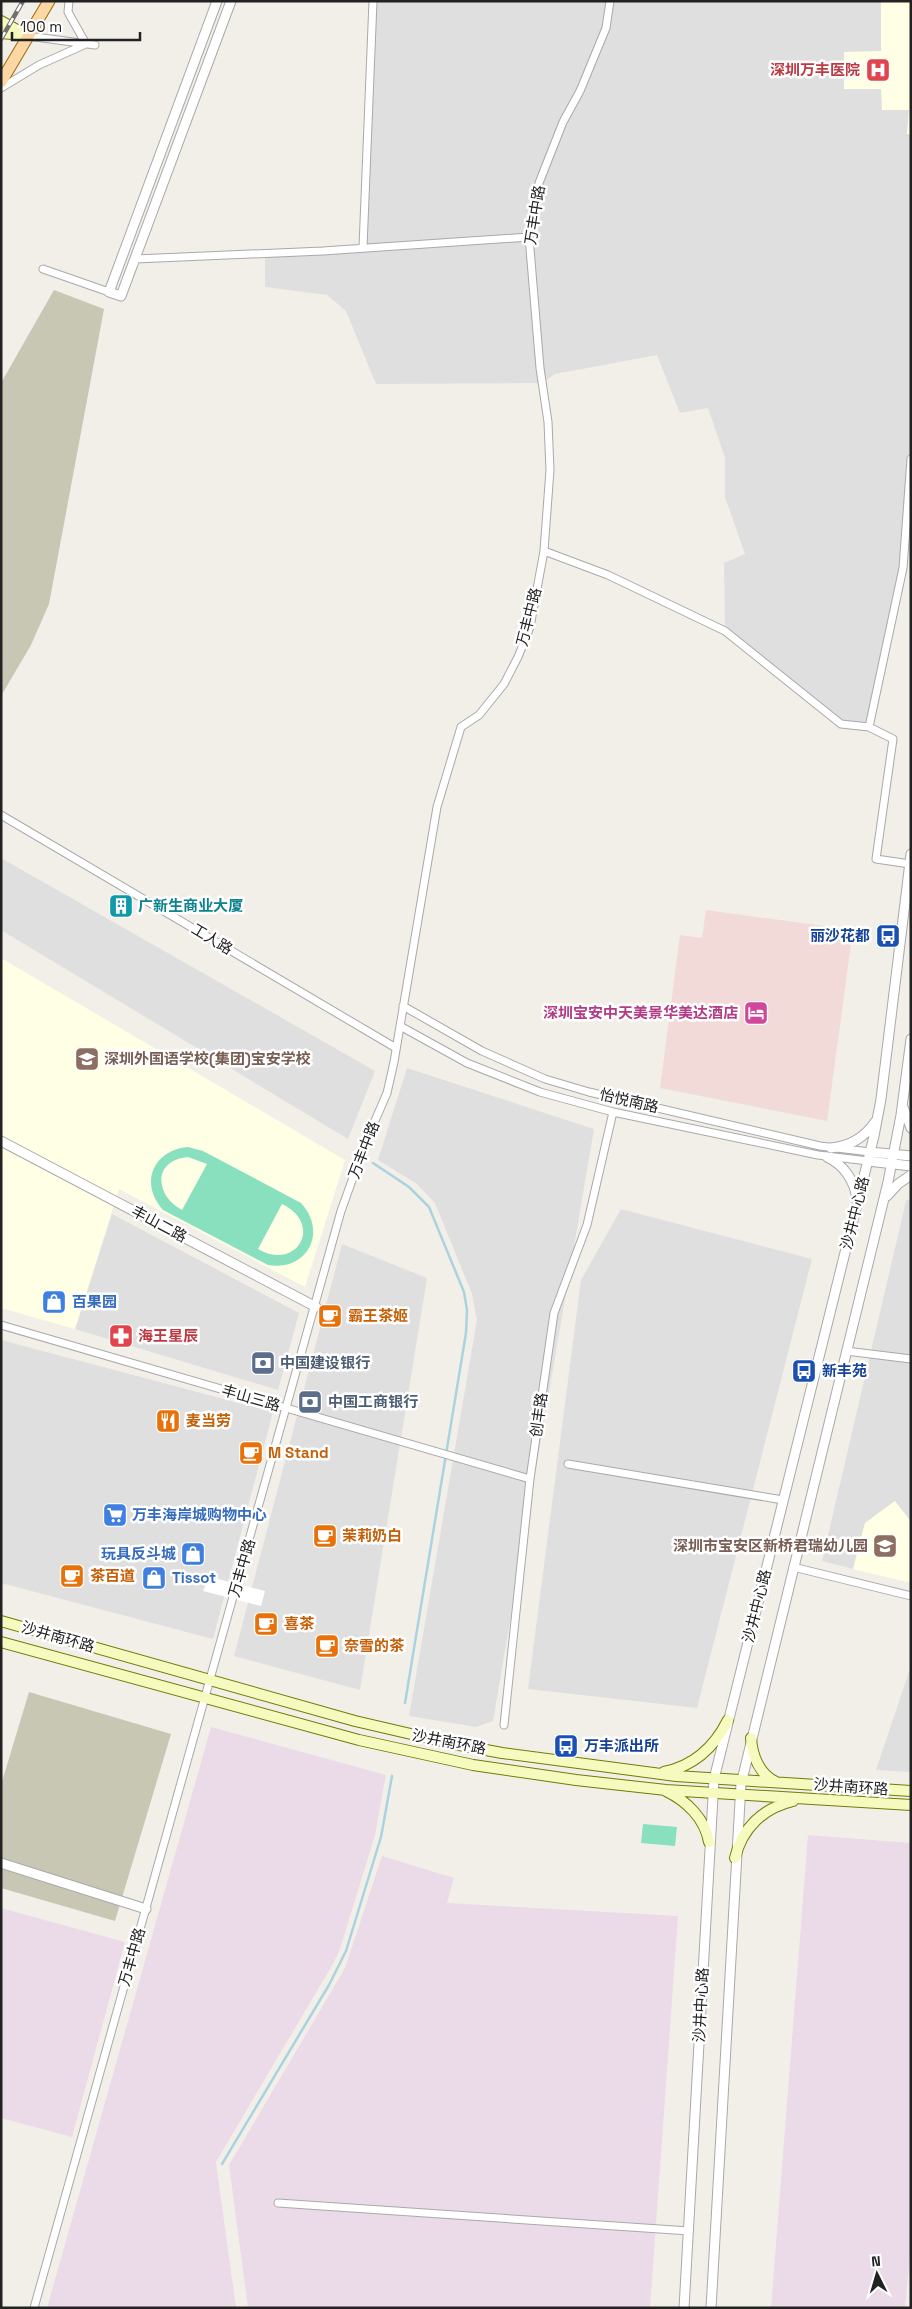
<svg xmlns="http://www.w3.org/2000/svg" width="912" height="2309" font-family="'Space Grotesk','Noto Sans SC',sans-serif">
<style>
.residential{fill:#e0dfdf}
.commercial{fill:#f2dad9}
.industrial{fill:#ebdbe8}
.education{fill:#ffffe5}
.construction{fill:#c7c7b4}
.pitch{fill:#88e0be;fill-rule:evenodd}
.pier{fill:#fff}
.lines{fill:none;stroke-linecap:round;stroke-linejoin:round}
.stream{stroke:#aad3df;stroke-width:2.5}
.minor-casing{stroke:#a9a9a9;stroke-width:9}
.tertiary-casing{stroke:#a9a9a9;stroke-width:11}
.secondary-casing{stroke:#707d05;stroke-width:12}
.primary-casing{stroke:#a06b00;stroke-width:13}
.minor{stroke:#fff;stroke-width:7}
.tertiary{stroke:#fff;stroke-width:9}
.secondary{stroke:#f7fabf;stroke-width:10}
.primary{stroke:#fcd6a4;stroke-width:11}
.rail-casing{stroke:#707070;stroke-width:4.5}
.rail{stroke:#fff;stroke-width:2.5;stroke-dasharray:8;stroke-linecap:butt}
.labels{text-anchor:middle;stroke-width:5;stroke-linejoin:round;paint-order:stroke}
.health-label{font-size:15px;font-weight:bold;fill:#be3a42;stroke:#fff;text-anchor:end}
.street-label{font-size:15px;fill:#222;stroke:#fff}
.culture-label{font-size:15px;font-weight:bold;fill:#0d838f;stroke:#fff;text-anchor:start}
.transit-label{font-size:15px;font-weight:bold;fill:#164399;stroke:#fff;text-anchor:start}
.hotel-label{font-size:15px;font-weight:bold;fill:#b23c85;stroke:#fff;text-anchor:end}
.education-label{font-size:15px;font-weight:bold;fill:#785e54;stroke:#fff;text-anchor:start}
.shop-label{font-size:15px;font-weight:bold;fill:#366cbe;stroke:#fff;text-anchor:start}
.food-label{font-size:15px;font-weight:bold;fill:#c56008;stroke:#fff;text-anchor:start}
.service-label{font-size:15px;font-weight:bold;fill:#4e5e75;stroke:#fff;text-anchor:start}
</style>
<rect width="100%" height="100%" fill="#f2efe9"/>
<path class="residential" d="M373,1H881V51L845,89H881L909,110L907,134L911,135V459L903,568L869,727L841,724L725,631L724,563L745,554L725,497V458L708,408L680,413L657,355L555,374L542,383L376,384L346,311L327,295L265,287V253L363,247Z
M1,858L375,1071L348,1139L1,930Z
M407,1068L594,1129L493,1721L476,1727L409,1716L477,1320L472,1294L435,1203L417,1184L378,1160Z
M911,1198V1522L895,1501L865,1523L853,1569L822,1561L906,1201Z
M621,1209L812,1259L697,1708L528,1689L581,1280Z
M112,1214L299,1313L278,1390L75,1329Z
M342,1244L427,1278L360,1690L234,1656Z
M1,1340L273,1412L213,1639L1,1583Z
M911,1666V1772L876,1770Z"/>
<path class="commercial" d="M706,910L853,930L827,1121L660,1088L680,935L702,938Z"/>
<path class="industrial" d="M211,1727L386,1775L375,1835L340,1949L334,1962L216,2162L236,2308H47Z
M808,1835L911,1843V2246L905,2308H771Z
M382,1856L454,1878L447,1903L678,1916L650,2308H248L229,2165L345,1968Z
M1,1908L125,1942L72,2137L1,2118Z"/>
<path class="education" d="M881,1H911V135L907,134L909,110H882L881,89H844V52L881,51Z
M1,958L345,1160L305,1287L119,1189L75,1329L1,1308Z
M895,1501L911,1522V1583L853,1569L865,1523Z"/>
<path class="construction" d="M54,290L104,309L49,604L31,645L1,696V383Z
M29,1692L171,1734L115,1921L1,1888V1785Z"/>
<path class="pitch" d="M188,1147L203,1151L301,1203C328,1232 307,1272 268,1265L163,1210C139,1184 153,1150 188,1147ZM188,1157L207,1164L182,1210C154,1195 153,1160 188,1157ZM282,1204C324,1224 297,1272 258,1249Z
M643,1824L677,1827L675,1846L641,1843Z"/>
<path class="pier" d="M210,1577L265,1591L261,1606L203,1591Z"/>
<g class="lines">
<path class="stream" d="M373,1163L409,1187L429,1207L464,1292L467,1310L466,1333L405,1703
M222,2164L329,1985L346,1951L381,1837L392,1776"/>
<defs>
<path id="minor" d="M28,36L95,45
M1,88L39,65L86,44L68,12L69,1
M363,247L373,1
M135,259L323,251L529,237
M43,269L109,292
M544,551L608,575L725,631L841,724L869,727L893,739L876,859L910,864
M869,727L903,568L911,459
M1,815L396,1048
M403,1006L482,1051L545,1079L589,1092L820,1146L870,1152
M400,1026L467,1063L540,1092L613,1112L818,1155L868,1161
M1,1325L530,1479
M846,1351L911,1359
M568,1464L783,1500
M793,1567L911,1596
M504,1725L530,1479L554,1313L587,1225L613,1112
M278,2203L689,2231
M34,2308L341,1211L367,1139L387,1093L394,1062L437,807L461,727L479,715L504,684L518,657L530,627L544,551L550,470L548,422L540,368L529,237L539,183L563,122L580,91L606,28L610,1"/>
<path id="tertiary" d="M217,1L109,292L121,296L231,1
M903,1107L911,1128
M1,1141L316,1307
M831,1148C850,1146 865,1137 875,1122
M870,1152L911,1156
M827,1157C844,1165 855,1181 857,1200
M868,1161L911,1166
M887,1196L898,1184L911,1175
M1,1863L146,1909
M684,2308L714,1779L874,1136L881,1099L911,854
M711,2308L741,1784L888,1182L901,1115L911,1039"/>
<path id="secondary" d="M1,21L28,36
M1,33L23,35
M1,1621L355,1721L454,1744L502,1753L676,1776L911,1791
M1,1642L359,1740L473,1765L576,1780L666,1790L911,1805
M751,1738C752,1755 759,1774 776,1782
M664,1772C694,1766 714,1748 728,1720
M666,1791C687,1801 705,1819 709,1842
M735,1858C742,1828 763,1808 793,1801"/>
<path id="primary" d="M1,82L49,1"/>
</defs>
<use href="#minor" class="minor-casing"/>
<use href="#tertiary" class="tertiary-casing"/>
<use href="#secondary" class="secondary-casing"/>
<use href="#primary" class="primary-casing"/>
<use href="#minor" class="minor"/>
<use href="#tertiary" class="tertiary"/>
<use href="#secondary" class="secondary"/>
<use href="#primary" class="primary"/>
<defs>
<path id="rail" d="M1,39L23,1"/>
</defs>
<use href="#rail" class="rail-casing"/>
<use href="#rail" class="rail"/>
</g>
<defs>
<symbol id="hospital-square" viewBox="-11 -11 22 22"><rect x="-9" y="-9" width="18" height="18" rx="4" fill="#e0444e" stroke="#fff"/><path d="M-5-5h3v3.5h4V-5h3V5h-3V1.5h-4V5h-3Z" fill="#fff"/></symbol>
<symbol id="building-square" viewBox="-11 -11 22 22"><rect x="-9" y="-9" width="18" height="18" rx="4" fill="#0f9aa8" stroke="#fff"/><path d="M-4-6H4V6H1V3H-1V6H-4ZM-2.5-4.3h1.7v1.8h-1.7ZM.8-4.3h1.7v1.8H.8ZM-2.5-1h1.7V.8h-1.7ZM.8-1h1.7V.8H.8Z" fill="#fff"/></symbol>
<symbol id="bus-square" viewBox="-11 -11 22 22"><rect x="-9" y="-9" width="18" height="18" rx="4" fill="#1a4fb4" stroke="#fff"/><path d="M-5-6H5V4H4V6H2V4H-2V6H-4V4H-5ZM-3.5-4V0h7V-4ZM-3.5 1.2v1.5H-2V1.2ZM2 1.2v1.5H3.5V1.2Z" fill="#fff"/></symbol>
<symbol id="hotel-square" viewBox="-11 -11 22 22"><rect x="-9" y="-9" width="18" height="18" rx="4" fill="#d1479c" stroke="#fff"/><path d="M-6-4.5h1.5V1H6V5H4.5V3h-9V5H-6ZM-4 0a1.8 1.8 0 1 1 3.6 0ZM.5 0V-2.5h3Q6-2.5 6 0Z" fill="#fff"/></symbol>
<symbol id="school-square" viewBox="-11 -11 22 22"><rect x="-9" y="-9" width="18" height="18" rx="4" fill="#8d6e63" stroke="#fff"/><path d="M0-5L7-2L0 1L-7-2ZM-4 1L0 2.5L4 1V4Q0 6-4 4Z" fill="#fff"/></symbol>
<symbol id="shop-square" viewBox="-11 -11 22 22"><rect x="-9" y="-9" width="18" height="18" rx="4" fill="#3f7fe0" stroke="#fff"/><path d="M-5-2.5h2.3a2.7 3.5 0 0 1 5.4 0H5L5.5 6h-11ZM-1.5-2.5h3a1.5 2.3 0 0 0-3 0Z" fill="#fff"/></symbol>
<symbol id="cafe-square" viewBox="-11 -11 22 22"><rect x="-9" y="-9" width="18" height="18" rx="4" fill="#e8710a" stroke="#fff"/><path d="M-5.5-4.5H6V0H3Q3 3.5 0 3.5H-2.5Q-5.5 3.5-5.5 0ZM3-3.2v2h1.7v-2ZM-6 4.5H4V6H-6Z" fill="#fff"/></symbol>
<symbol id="pharmacy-square" viewBox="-11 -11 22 22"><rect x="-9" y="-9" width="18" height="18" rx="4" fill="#e0444e" stroke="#fff"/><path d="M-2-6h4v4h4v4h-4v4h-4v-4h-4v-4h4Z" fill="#fff"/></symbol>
<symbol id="bank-square" viewBox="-11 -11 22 22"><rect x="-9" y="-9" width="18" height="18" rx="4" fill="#5c6f8a" stroke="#fff"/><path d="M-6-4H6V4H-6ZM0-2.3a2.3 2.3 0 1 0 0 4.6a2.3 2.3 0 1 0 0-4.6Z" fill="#fff"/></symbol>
<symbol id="restaurant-square" viewBox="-11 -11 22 22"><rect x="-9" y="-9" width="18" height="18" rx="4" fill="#e8710a" stroke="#fff"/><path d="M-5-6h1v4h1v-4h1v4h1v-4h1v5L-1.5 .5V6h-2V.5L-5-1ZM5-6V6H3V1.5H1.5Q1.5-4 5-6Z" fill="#fff"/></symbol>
<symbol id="supermarket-square" viewBox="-11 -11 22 22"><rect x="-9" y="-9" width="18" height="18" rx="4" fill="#3f7fe0" stroke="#fff"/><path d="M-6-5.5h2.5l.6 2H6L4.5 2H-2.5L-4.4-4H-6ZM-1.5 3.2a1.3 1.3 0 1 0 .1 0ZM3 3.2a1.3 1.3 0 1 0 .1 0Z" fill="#fff"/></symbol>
</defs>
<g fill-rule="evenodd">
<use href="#hospital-square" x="864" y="56" width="28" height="28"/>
<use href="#building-square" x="107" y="892" width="28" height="28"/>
<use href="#bus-square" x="874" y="922" width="28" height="28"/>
<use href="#hotel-square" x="742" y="999" width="28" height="28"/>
<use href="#school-square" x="73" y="1045" width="28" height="28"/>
<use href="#shop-square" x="40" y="1288" width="28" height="28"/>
<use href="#cafe-square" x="316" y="1302" width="28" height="28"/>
<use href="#pharmacy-square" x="107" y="1322" width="28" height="28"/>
<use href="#bank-square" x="249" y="1349" width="28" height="28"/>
<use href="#bus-square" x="790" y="1357" width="28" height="28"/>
<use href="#bank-square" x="296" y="1388" width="28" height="28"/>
<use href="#restaurant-square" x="154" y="1407" width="28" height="28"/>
<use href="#cafe-square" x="237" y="1439" width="28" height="28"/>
<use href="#supermarket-square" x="101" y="1501" width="28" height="28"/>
<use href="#cafe-square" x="311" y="1522" width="28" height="28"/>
<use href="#school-square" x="871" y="1532" width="28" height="28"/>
<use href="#shop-square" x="179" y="1540" width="28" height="28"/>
<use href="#cafe-square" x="58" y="1562" width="28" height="28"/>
<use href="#shop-square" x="140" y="1564" width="28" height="28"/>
<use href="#cafe-square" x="252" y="1610" width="28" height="28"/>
<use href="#cafe-square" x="313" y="1632" width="28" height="28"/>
<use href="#bus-square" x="552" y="1732" width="28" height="28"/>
</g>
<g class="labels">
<g class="health-label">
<text x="860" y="75">深圳万丰医院</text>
<text x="138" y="1341" text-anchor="start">海王星辰</text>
</g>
<g class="street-label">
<text transform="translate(535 215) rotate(-81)" y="5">万丰中路</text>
<text transform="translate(529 617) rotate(-76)" y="5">万丰中路</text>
<text transform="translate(212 939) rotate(31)" y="5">工人路</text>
<text transform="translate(629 1101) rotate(13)" y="5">怡悦南路</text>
<text transform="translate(364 1150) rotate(-69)" y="5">万丰中路</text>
<text transform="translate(855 1213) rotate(-76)" y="5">沙井中心路</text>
<text transform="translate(159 1224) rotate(28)" y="5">丰山二路</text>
<text transform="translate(251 1398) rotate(16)" y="5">丰山三路</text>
<text transform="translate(539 1415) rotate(-82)" y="5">创丰路</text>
<text transform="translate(242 1568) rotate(-74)" y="5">万丰中路</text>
<text transform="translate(757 1606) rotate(-76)" y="5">沙井中心路</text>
<text transform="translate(58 1637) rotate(16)" y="5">沙井南环路</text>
<text transform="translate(449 1742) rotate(11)" y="5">沙井南环路</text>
<text transform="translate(851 1787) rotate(4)" y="5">沙井南环路</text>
<text transform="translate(132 1957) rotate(-74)" y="5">万丰中路</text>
<text transform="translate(701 2005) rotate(-87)" y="5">沙井中心路</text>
</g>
<g class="culture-label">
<text x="138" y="911">广新生商业大厦</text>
</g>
<g class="transit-label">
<text x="870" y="941" text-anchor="end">丽沙花都</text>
<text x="822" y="1376">新丰苑</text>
<text x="584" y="1751">万丰派出所</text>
</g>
<g class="hotel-label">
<text x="738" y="1018">深圳宝安中天美景华美达酒店</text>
</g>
<g class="education-label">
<text x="104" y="1064">深圳外国语学校(集团)宝安学校</text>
<text x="868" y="1551" text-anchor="end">深圳市宝安区新桥君瑞幼儿园</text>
</g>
<g class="shop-label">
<text x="72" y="1307">百果园</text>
<text x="132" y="1520">万丰海岸城购物中心</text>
<text x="176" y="1559" text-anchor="end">玩具反斗城</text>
<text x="172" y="1583">Tissot</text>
</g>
<g class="food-label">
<text x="348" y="1321">霸王茶姬</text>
<text x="186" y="1426">麦当劳</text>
<text x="268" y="1458">M Stand</text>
<text x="342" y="1541">茉莉奶白</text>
<text x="90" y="1581">茶百道</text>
<text x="284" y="1629">喜茶</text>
<text x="344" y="1651">奈雪的茶</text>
</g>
<g class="service-label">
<text x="280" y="1368">中国建设银行</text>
<text x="328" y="1407">中国工商银行</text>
</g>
</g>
<rect width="912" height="2309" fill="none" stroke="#222222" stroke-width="5"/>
<g transform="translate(877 2274) rotate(355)" stroke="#ffffff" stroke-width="4" paint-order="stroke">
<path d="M0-4L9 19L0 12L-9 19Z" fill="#222222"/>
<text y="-8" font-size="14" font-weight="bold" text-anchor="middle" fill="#222222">N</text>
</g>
<path d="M12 32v8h128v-8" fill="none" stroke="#222222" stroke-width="2.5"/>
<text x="20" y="32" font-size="15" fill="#222222" stroke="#ffffff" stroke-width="4" paint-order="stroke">100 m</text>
</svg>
